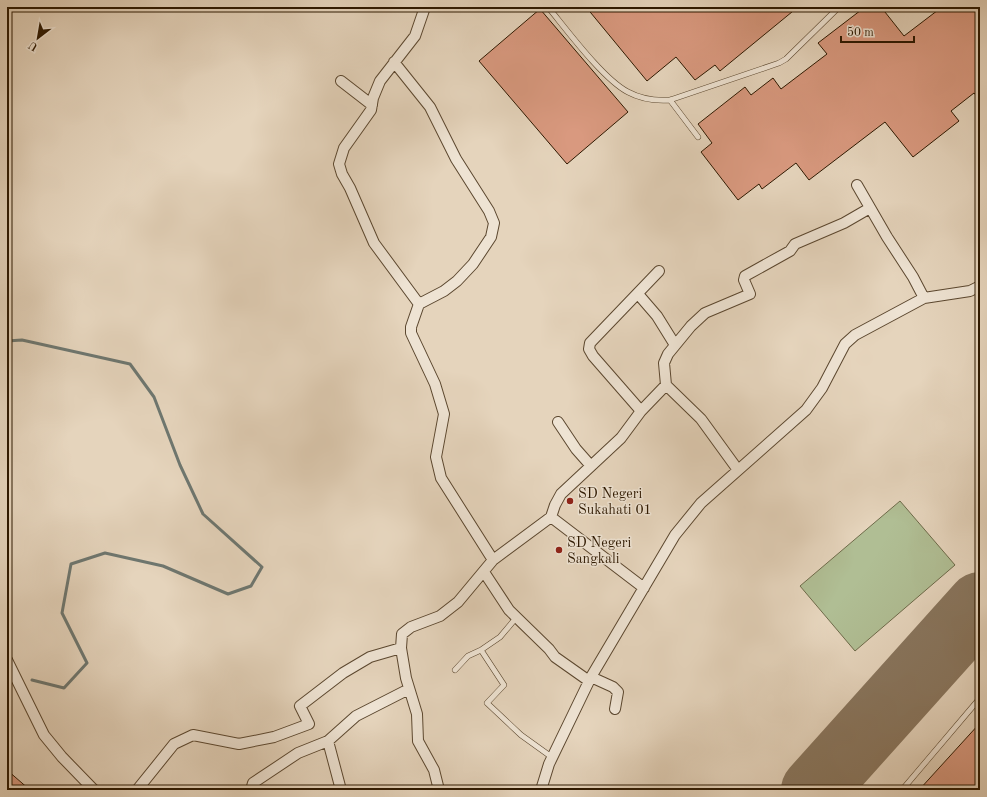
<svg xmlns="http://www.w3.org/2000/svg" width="987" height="797" font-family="'Old Standard TT',serif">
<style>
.green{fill:#b0be94;stroke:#6e6b4a}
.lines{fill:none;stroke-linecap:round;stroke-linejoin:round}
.stream{stroke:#6e7770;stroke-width:3}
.runway{stroke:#89765e;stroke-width:66}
.building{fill:#d9997f;stroke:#2d1800}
.service-casing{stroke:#5b472f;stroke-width:6}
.minor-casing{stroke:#5b472f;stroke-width:12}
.service{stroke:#eee3d3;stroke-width:5}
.minor{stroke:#eee3d3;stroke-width:10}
.poi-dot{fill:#8f2418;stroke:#eee3d3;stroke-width:1.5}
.labels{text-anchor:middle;stroke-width:3;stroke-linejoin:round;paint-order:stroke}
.poi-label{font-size:14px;fill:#2d1800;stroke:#eee3d3;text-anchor:start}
</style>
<rect width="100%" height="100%" fill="#e5d4bc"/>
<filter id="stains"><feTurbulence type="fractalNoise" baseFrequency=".005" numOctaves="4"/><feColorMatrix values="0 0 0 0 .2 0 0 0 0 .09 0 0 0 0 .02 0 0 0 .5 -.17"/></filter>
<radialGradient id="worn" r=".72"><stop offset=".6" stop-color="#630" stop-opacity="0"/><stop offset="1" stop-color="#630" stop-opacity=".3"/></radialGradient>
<path class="green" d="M900,501L955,565L855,651L800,586Z"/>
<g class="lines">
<path class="stream" d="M7,341L22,340L130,364L154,397L180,465L203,514L262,567L251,586L228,594L163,566L105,553L71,564L62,613L87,663L64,688L32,680"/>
<path class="runway" d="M814,790L980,605"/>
</g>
<path class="building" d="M586,7H798L720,71L715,65L695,80L676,57L647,81Z
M865,7H881L904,36L942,7H980V100L974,93L951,111L959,121L913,157L885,122L809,180L796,163L762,189L759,184L738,200L701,152L712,143L698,124L745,87L751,95L773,78L781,89L827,54L818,43Z
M540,9L628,112L567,164L479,61Z
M980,723V790H919Z
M7,770L30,790H7Z"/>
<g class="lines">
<defs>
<path id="service" d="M548,7C567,30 603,79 628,92C641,99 655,101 670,100L779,63L786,59L839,7
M670,100L698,137
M481,650L504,685L487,703L521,735L553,758
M455,670L468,656L481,650L500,637L516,618
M902,790L980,698"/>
<path id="minor" d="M425,7L415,36L380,81L373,98L371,110L344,148L339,164L342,174L350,188L374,243L419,304L411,327V333L435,384L444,414L436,457L441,478L493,560
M394,62L430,107L456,159L489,211L494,223L491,237L473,264L457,281L444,291L419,304
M341,81L372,105
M857,185L887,237L913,277L924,298
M638,294L657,316L675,345
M666,385L701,419L738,470
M641,411L593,356L589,349L590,343L659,271
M558,422L576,449L591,466
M551,517L555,505L561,494L621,438L641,411L666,385L664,363L668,354L691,326L705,313L750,294L744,280L745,276L790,251L795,244L844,223L870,208
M484,572L509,610L549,649L555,657L589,681
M7,660L44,735L62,757L94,790
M591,677L613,687L618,692L615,709
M328,741L356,716L409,689
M137,790L174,744L193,735L239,744L274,737L309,724L300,706L343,673L370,657L401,648
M251,790L253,783L298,753L328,741L341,790
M439,790L434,770L418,741L417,714L406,678L401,648L402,634L411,627L440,616L458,602L493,560L551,517L644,588
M541,790L549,764L591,677L675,535L701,503L806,410L822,388L845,344L855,335L924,298L970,291L980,286"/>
</defs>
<use href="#service" class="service-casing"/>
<use href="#minor" class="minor-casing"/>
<use href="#service" class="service"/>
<use href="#minor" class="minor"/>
</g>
<g class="poi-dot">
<circle cx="570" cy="501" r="4"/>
<circle cx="559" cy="550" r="4"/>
</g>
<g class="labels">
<g class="poi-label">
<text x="578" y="498">SD Negeri<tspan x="578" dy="16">Sukahati 01</tspan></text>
<text x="567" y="547">SD Negeri<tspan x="567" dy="16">Sangkali</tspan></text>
</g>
</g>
<rect width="987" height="797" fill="none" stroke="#e5d4bc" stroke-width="24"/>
<rect x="8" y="8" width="971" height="781" fill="none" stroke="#2d1800" stroke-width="2"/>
<rect x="12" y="12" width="963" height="773" fill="none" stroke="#2d1800"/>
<g transform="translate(38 38) rotate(211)" stroke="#eee3d3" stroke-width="3" paint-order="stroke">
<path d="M0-3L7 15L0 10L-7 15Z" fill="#2d1800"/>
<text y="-6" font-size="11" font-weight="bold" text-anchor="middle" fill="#2d1800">U</text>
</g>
<path d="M841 36v6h73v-6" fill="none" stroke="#2d1800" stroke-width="2"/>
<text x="847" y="36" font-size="12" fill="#2d1800" stroke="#eee3d3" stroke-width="3" paint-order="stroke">50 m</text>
<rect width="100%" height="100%" filter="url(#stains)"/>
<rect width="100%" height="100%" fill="url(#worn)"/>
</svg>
